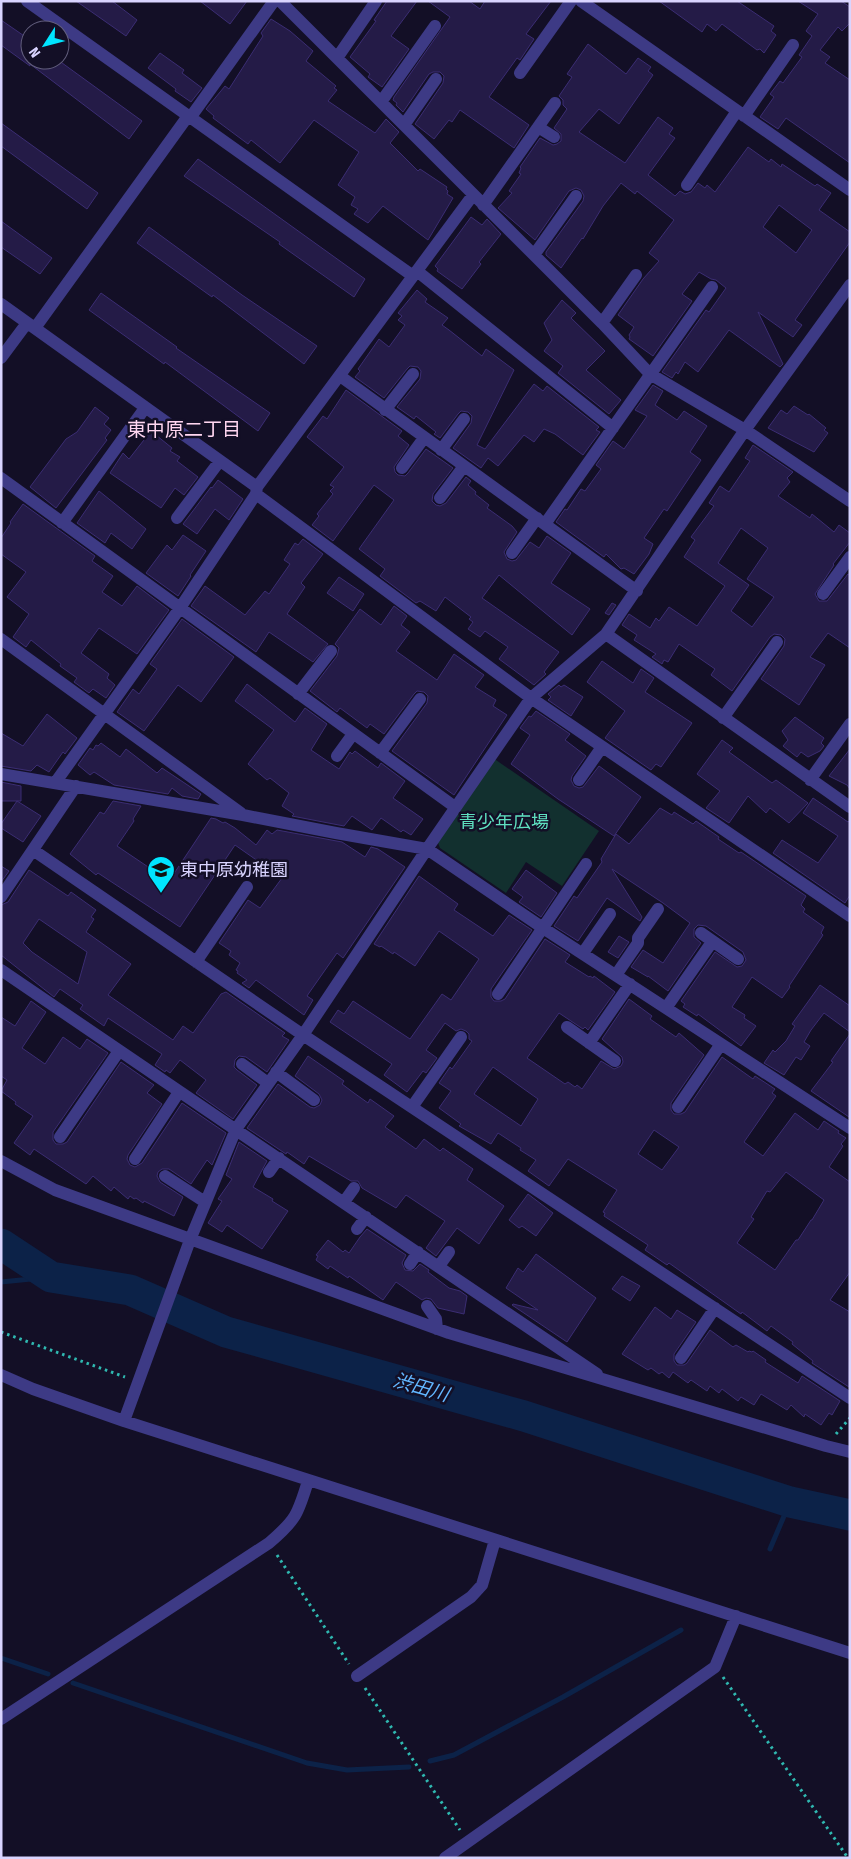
<svg xmlns="http://www.w3.org/2000/svg" width="851" height="1859" font-family="'Fira Sans Condensed','Noto Sans JP',sans-serif">
<style>
.green{fill:#12302f}
.lines{fill:none;stroke-linecap:round;stroke-linejoin:round}
.stream{stroke:#0c2248;stroke-width:5}
.river{stroke:#0c2248;stroke-width:31}
.building{fill:#241b47;stroke:#3b2d73;fill-rule:evenodd}
.path{stroke:#2fb8b0;stroke-width:3;stroke-dasharray:2.5 4;stroke-linecap:butt}
.minor{stroke:#3d3a85;stroke-width:12}
.labels{text-anchor:middle;stroke-width:5;stroke-linejoin:round;paint-order:stroke}
.park-label{font-size:18px;fill:#5fe0c0;stroke:#130f26}
.poi-label{font-size:18px;fill:#d9d4ff;stroke:#130f26;text-anchor:start}
.neighbourhood-label{font-size:19px;fill:#ffd6f0;stroke:#130f26}
.water-label{font-size:19px;font-style:italic;fill:#62b6ff;stroke:#130f26}
</style>
<rect width="100%" height="100%" fill="#130f26"/>
<path class="green" d="M493,758L599,831L562,886L526,862L506,893L440,848L437,840Z"/>
<g class="lines">
<path class="stream" d="M1,1282L51,1277
M770,1549L790,1502
M1,1658L48,1674
M73,1683L307,1763L347,1770L409,1767
M430,1761L454,1755L563,1697L681,1630"/>
<path class="river" d="M1,1244L51,1277L130,1290L226,1332L524,1416L790,1502L850,1515"/>
</g>
<path class="building" d="M76,1H112L137,20L126,36Z
M200,1H247L230,24Z
M387,1H417L391,36L409,49L382,87L368,77L370,74L350,57L376,21L374,20Z
M428,1H469L480,9L485,1H551L526,34L534,39L520,60L517,58L489,97L529,125L514,148L460,110L452,122L449,120L434,139L415,124L443,83L444,76L440,72H433L429,74L403,112L396,105L397,103L393,100L394,97L450,17Z
M659,1H737L774,26L771,31L776,35L764,53L760,49L757,50L722,24L716,31L707,24L702,32Z
M798,1H841L850,7V23L842,31L838,27L820,50L830,57L825,63L850,80V163L786,118L778,129L760,117L774,97L770,94L780,81L783,83L802,57L799,55L812,36L806,31L818,14Z
M271,19L290,31L313,51L306,61L336,86L334,88L337,90L328,101L375,133L386,119L399,132L390,143L418,171L420,169L447,187L446,189L448,191L447,194L453,198L428,240L383,206L368,223L354,214L358,209L351,205L355,197L338,185L359,152L314,120L280,163L251,140L248,144L213,118L214,116L206,109L225,86L229,89L263,36L261,33Z
M1,20L30,40V60H58L142,121L129,139L30,64V66L1,45Z
M588,44L626,74L638,58L651,67L648,71L653,75L619,124L599,109L579,132L625,163L658,117L673,128L669,134L675,138L648,175L675,196L680,191L685,194L691,192L698,183L705,188L707,185L715,192L748,147L769,162L771,159L781,167L782,164L815,186L817,184L831,193L819,210L850,232V242L795,320L802,325L793,337L758,312L783,364L780,367L729,330L698,372L685,362L678,374L676,372L672,378L662,372L706,310L709,312L726,288L716,280L711,279L699,272L682,294L692,301L653,356L629,339L630,337L629,335L634,327L618,315L643,279L659,261L649,253L674,220L637,191L635,194L621,183L603,206L583,239L582,238L561,268L546,255V252L583,201L584,196L581,190L576,188L569,191L535,240L498,208L512,193L509,191L521,174L519,173L521,168L520,167L540,138L553,145L557,144L561,141V134L554,128L567,109L563,105V100L559,96L572,77L567,74ZM779,205L812,230L796,253L763,227Z
M160,53L184,70L182,73L202,88L191,102L175,91L176,89L148,68Z
M1,123L98,193L87,209L1,146Z
M198,159L365,279L354,297L279,244L280,242L184,176Z
M471,217L482,225L487,219L501,234L479,262L481,264L462,289L437,271L438,269L435,266Z
M1,221L52,258L40,274L1,247Z
M149,227L242,295L317,346L304,364L213,295L212,297L137,243Z
M417,290L427,299L425,302L448,318L442,325L449,330L482,356L486,349L514,370L477,445L485,449L534,384L543,391L547,386L599,427L596,430L600,432L583,455L555,434L544,429L534,442L524,435L498,466L488,458L481,468L453,448L471,423L472,416L468,412L461,411L458,414L440,438L434,434L436,432L416,416L414,419L397,407L420,379L421,371L418,367L410,366L407,369L384,398L355,377L360,371L358,369L379,339L389,347L405,325L398,320L402,316L398,313Z
M101,293L177,347L176,348L270,413L258,431L165,362L164,364L89,310Z
M562,300L576,313L571,318L605,351L586,370L621,400L609,414L558,373L563,366L544,351L552,340L544,323Z
M653,385L663,391L655,405L677,420L684,411L707,426L690,452L701,460L667,511L664,509L644,538L653,544L649,554L634,574L624,568L621,569L606,554L604,557L556,522L565,509L567,510L581,489L585,491L601,469L596,465L613,441L624,449L647,416L635,410Z
M346,390L402,431L398,436L409,445L394,467L395,472L398,475L405,476L408,473L426,449L453,468L433,494L432,501L436,505L440,506L446,503L466,477L471,481L468,485L476,492L475,494L489,505L487,508L512,526L517,532L504,552L507,559L512,561L516,560L530,542L539,548L547,536L571,553L551,583L590,609L572,635L499,575L482,598L559,652L544,672L546,674L534,685L499,659L508,647L485,631L480,637L468,629L473,622L469,619L471,617L445,597L436,611L420,601L416,603L380,576L385,569L359,549L394,500L374,485L333,541L312,525L319,516L317,514L333,494L330,491L334,487L330,485L344,467L307,437L323,416L327,419Z
M794,406L808,415L809,414L826,428L824,430L828,433L814,452L768,428L781,410L787,414Z
M95,407L109,418L104,424L111,430L105,438L107,440L56,508L30,487L66,439L77,432Z
M151,431L172,448L170,451L180,457L177,461L198,477L184,495L175,488L161,508L110,473L123,453L129,459Z
M753,445L793,472L787,478L790,482L778,496L810,518L812,514L834,532L839,525L850,533V542L833,564L834,565L815,594L819,601H827L848,574L850,575V648L828,633L810,657L825,665L799,705L761,679L784,646L785,639L781,635L774,634L770,637L732,691L711,675L715,669L679,644L668,662L664,660L662,664L652,657L656,654L634,640L637,635L622,625L629,614L650,628L656,618L659,621L669,607L697,626L725,586L684,557L695,540L691,537L714,506L709,503L720,486L729,492L750,461L745,458ZM741,528L768,548L747,579L774,597L752,627L731,611L749,585L718,563Z
M218,480L243,499L229,520L215,509L197,534L183,524L211,487L212,488Z
M99,491L146,529L132,549L111,533L105,543L77,523Z
M23,504L95,556L92,561L113,576L102,592L122,606L137,586L169,610L137,654L99,628L81,653L109,674L107,678L115,685L106,698L93,689L89,693L74,682L77,678L60,666L61,664L31,640L26,647L13,637L29,614L7,597L26,572L1,554V538L11,523L10,522Z
M183,535L206,551L190,575L191,576L178,596L146,573L167,545L172,550Z
M303,539L323,554L301,583L305,587L287,614L328,644L313,662L269,632L256,652L191,606L205,586L245,615L265,591L269,594L290,564L284,560L295,543L298,545Z
M339,577L364,594L353,611L327,593Z
M612,603L616,605L609,615L605,613Z
M394,606L407,616L401,625L410,632L396,651L437,680L454,654L484,675L475,687L496,700L493,706L507,715L454,795L392,751L427,703L428,696L424,692L417,691L414,694L384,734L370,724L367,728L340,708L337,712L310,691L337,656L339,648L335,644L360,609L381,625Z
M182,619L234,657L201,702L178,685L144,731L117,712L133,689L139,694L157,669L150,664Z
M602,661L633,683L641,669L654,678L645,692L692,723L661,767L656,764L651,770L605,738L625,711L587,682Z
M247,684L295,722L305,708L327,724L311,750L339,769L350,752L352,754L355,751L378,768L381,763L405,781L393,798L423,819L411,835L403,830L401,832L381,818L372,830L352,816L344,826L292,816L294,814L282,806L289,793L270,778L267,780L248,764L274,730L235,701Z
M559,685L561,687L564,685L583,697L571,716L548,700L551,697L548,694Z
M536,711L570,734L565,740L586,756L572,776L571,780L574,786L579,788L583,787L599,766L641,797L614,836L558,799L511,764L530,735L520,728L529,716L531,717Z
M47,714L77,738L65,754L63,752L49,772L37,765L31,771L1,766V733L23,746Z
M795,717L824,738L821,743L824,746L820,751L808,757L801,752L797,757L783,746L788,740L782,731Z
M722,740L733,748L729,752L772,783L776,780L808,803L789,823L770,808L766,813L748,796L729,823L706,808L720,791L697,774Z
M101,743L120,757L126,749L157,773L162,768L201,794L198,799L182,796L172,788L168,794L114,785L94,772L90,775L78,765L90,748L93,750L96,745L98,746Z
M850,749V789L847,785L829,776Z
M1,782L21,786V801H1Z
M813,798L848,822L850,820V895L845,903L773,853L782,840L818,863L838,836L803,813Z
M17,801L41,816L23,842L1,828V824Z
M113,801L141,806L133,819L134,821L117,846L169,881L211,818L216,819L223,823L225,822L235,828L256,845L267,830L272,834L277,830L342,842L365,857L371,847L378,849L405,867L343,958L337,953L309,993L307,996L313,1000L304,1015L256,980L249,988L242,983L247,980L237,973L238,971L236,970L240,963L229,955L231,951L219,943L248,900L260,908L282,878L235,845L180,927L98,873L96,875L70,854L100,812L104,814Z
M660,808L672,815L674,812L693,824L696,821L719,837L718,839L739,853L741,852L806,896L801,905L805,909L803,912L824,927L821,933L823,935L789,986L790,987L782,998L752,977L732,1007L745,1015L744,1018L756,1026L741,1046L698,1014L697,1016L683,1007L685,1004L681,1001L715,952L737,967L742,966L746,960L743,952L706,926L698,925L694,929V937L701,943L668,991L648,976V977L631,967L643,950L663,963L690,923L663,903L612,869L642,917L640,921L607,898L578,941L554,926L574,896L577,898L602,862L601,859L616,834L629,844Z
M1,866L9,871L1,882Z
M29,870L68,896L71,892L96,910L91,917L94,919L86,932L131,964L108,995L173,1040L183,1026L193,1033L221,994L226,992L285,1033L282,1036L289,1040L267,1072L246,1057L239,1056L235,1060L234,1067L237,1070L257,1085L233,1119L196,1093L206,1080L180,1060L170,1073L166,1070L165,1072L155,1065L162,1054L108,1018L104,1026L80,1009L83,1005L60,989L54,997L1,955V905L8,902ZM39,919L87,952L78,984L32,952L23,943Z
M526,870L557,893L541,917L519,902L523,897L512,889Z
M419,876L458,904L454,910L493,936L509,915L532,930L491,989V997L494,1001H501L505,999L545,939L570,955L565,962L589,977L590,976L593,978L594,976L615,992L588,1030L585,1027L583,1029L559,1013L527,1058L565,1084L568,1082L575,1087L577,1085L582,1089L601,1061L614,1069L621,1066L623,1062L622,1057L602,1039L629,999L652,1016L650,1019L676,1037L679,1033L704,1055L671,1103V1110L674,1114H681L685,1112L722,1057L753,1079L755,1076L775,1089L772,1093L776,1096L744,1142L763,1156L795,1113L818,1130L824,1121L839,1131L838,1133L846,1138L841,1144L843,1146L829,1167L850,1182V1272L830,1300L850,1312L849,1387L812,1363L813,1361L792,1344L793,1342L771,1326L767,1331L742,1312L741,1314L669,1263L667,1265L645,1250L648,1245L604,1216L605,1213L603,1212L617,1190L568,1159L549,1186L528,1171L536,1160L520,1150L521,1148L498,1133L491,1144L459,1126L461,1124L439,1108L451,1091L439,1083L450,1067L452,1069L472,1041L469,1039V1034L466,1031L461,1029L456,1031L445,1023L426,1050L437,1058L426,1073L423,1071L407,1092L384,1075L392,1064L330,1022L338,1010L344,1014L353,1001L410,1039L442,994L451,1000L479,959L439,931L415,966L394,952L393,954L381,946L380,947L374,944ZM493,1067L538,1099L521,1126L474,1094ZM654,1130L679,1147L662,1170L638,1154ZM786,1172L824,1200L812,1220H811L798,1240H796L775,1270L737,1243L754,1219L751,1217L767,1191L770,1192Z
M619,936L629,942L618,958L608,952Z
M820,985L850,1006V1032L824,1013L811,1030L804,1042L810,1046L801,1060L796,1057L784,1075L764,1063L773,1050L775,1052L786,1041L795,1026L792,1024Z
M31,1001L46,1012L22,1048L45,1064L63,1037L80,1049L87,1039L108,1053L53,1132V1140L56,1144H63L67,1142L121,1062L154,1085L147,1093L162,1104L128,1155L127,1159L130,1165L135,1167L142,1163L182,1103L226,1133L212,1165L207,1160L191,1184L169,1169H162L158,1172L157,1176L160,1182L183,1197L174,1216L144,1201L143,1203L136,1198L134,1199L130,1196L128,1199L114,1187L111,1191L93,1176L86,1184L34,1149L30,1155L14,1143L33,1116L15,1104L16,1102L1,1091L7,1080L1,1076V1017L15,1026Z
M850,1034V1116L849,1117L811,1091L833,1062L831,1061Z
M308,1056L344,1081L342,1084L354,1093L368,1103L370,1099L394,1116L385,1127L416,1149L424,1139L440,1151L443,1148L473,1169L467,1180L504,1206L479,1244L457,1228L436,1256L426,1248L445,1221L406,1195L396,1208L362,1188L358,1181H351L309,1156L304,1164L287,1152L286,1154L247,1128L278,1084L310,1107L314,1108L320,1105L322,1100L319,1094L295,1076Z
M239,1142L267,1161L253,1187L273,1199L272,1201L288,1211L262,1249L227,1225L222,1232L208,1223L222,1201L218,1199L232,1179L226,1175Z
M528,1194L553,1213L536,1236L522,1226L519,1228L509,1220Z
M367,1229L406,1255L402,1263L405,1270L413,1271L420,1264L429,1270L428,1272L449,1288L460,1291L467,1296L464,1314L438,1308L431,1299L426,1298L422,1300L396,1282L383,1300L349,1276L348,1278L330,1266L328,1269L316,1260L318,1256L316,1255L328,1240L343,1252L345,1250L349,1253L360,1237Z
M536,1254L596,1298L567,1342L512,1305L513,1304L538,1310L506,1288L518,1268L523,1272Z
M622,1276L640,1286L630,1301L612,1289Z
M655,1307L671,1319L677,1310L696,1322L674,1354V1361L677,1365H684L687,1363L710,1330L733,1347L736,1345L748,1352L749,1351L752,1352L753,1351L766,1360L765,1362L798,1383L802,1376L840,1401L832,1415L829,1413L821,1425L805,1414L804,1417L791,1405L787,1410L761,1394L754,1405L741,1397L738,1401L722,1389L719,1393L710,1386L707,1391L691,1380L688,1383L673,1372L669,1378L662,1372L659,1374L651,1368L648,1370L622,1354Z"/>
<g class="lines">
<path class="path" d="M1,1332L125,1377
M836,1434L850,1418
M277,1555L349,1664
M723,1677L848,1858
M365,1688L460,1830"/>
<path class="minor" d="M27,1L413,276
M280,1L602,323L650,374L745,430L850,501
M581,1L850,190
M337,58L376,1
M520,73L571,1
M381,102L435,26
M744,116L793,45
M190,118L274,1
M404,125L436,79
M538,127L554,137
M687,185L737,111
M483,205L555,103
M534,255L576,196
M417,271L613,428
M1,304L257,487
M602,323L636,275
M35,328L188,116
M1,358L27,323
M340,376L637,591
M385,410L413,374
M441,450L464,419
M402,468L424,438
M1,478L455,807
M256,494L531,698L850,916
M440,498L464,466
M177,518L219,462
M62,523L145,408
M545,524L712,287
M512,553L537,518
M823,594L850,557
M606,634L850,807
M1,639L241,813
M298,694L331,651
M723,718L777,642
M380,753L420,699
M337,756L353,734
M1,774L243,815L336,833L427,849L543,928L850,1128
M579,780L602,747
M810,780L850,724
M55,783L180,608L256,494L257,487L473,195
M33,850L303,1035L850,1398
M1,897L76,786
M701,933L738,959
M583,953L610,914
M196,962L247,887
M1,970C199,1106 398,1239 597,1374
M616,975L638,943V938L658,909
M498,994L586,864
M666,1008L712,942
M567,1027L615,1061
M589,1043L630,984
M242,1064L268,1083
M276,1072L314,1100
M412,1107L461,1037
M678,1107L721,1044
M60,1137L119,1051
M135,1159L179,1092
M1,1161L55,1190L449,1333L826,1446L850,1452
M269,1172L279,1158
M165,1176L205,1202
M344,1202L354,1188
M357,1229L366,1217
M410,1264L418,1252
M439,1266L449,1252
M427,1306L436,1319L437,1329
M681,1358L715,1308
M1,1375L33,1389L124,1421L850,1653
M124,1421L190,1240L236,1129L303,1035L427,849L531,698L606,634L745,430L850,285
M357,1676L471,1597L482,1585L495,1540
M1,1719L269,1543C296,1520 298,1514 308,1481
M445,1858L715,1667L736,1616"/>
</g>
<defs>
<symbol id="school-pin" viewBox="-11 -11 22 30"><path d="M0 17L-7.5 6A9.5 9.5 0 1 1 7.5 6Z" fill="#00e5ff" stroke="#130f26"/><path d="M0-5L7-2L0 1L-7-2ZM-4 1L0 2.5L4 1V4Q0 6-4 4Z" fill="#111"/></symbol>
</defs>
<g fill-rule="evenodd">
<use href="#school-pin" x="145" y="854" width="32" height="43"/>
</g>
<g class="labels">
<g class="park-label">
<text x="504" y="828">青少年広場</text>
</g>
<g class="poi-label">
<text x="180" y="876">東中原幼稚園</text>
</g>
<g class="neighbourhood-label">
<text x="184" y="436">東中原二丁目</text>
</g>
<g class="water-label">
<text transform="translate(421 1387) rotate(16)" y="7">渋田川</text>
</g>
</g>
<rect width="851" height="1859" fill="none" stroke="#d9d4ff" stroke-width="5"/>
<g transform="translate(45 45) rotate(234)"><circle r="24" fill="#130f26" stroke="#625e7d"/>
<path d="M0-4L9 19L0 12L-9 19Z" fill="#00e5ff"/>
<text y="-8" font-size="14" font-weight="bold" text-anchor="middle" fill="#d9d4ff">N</text>
</g>
</svg>
